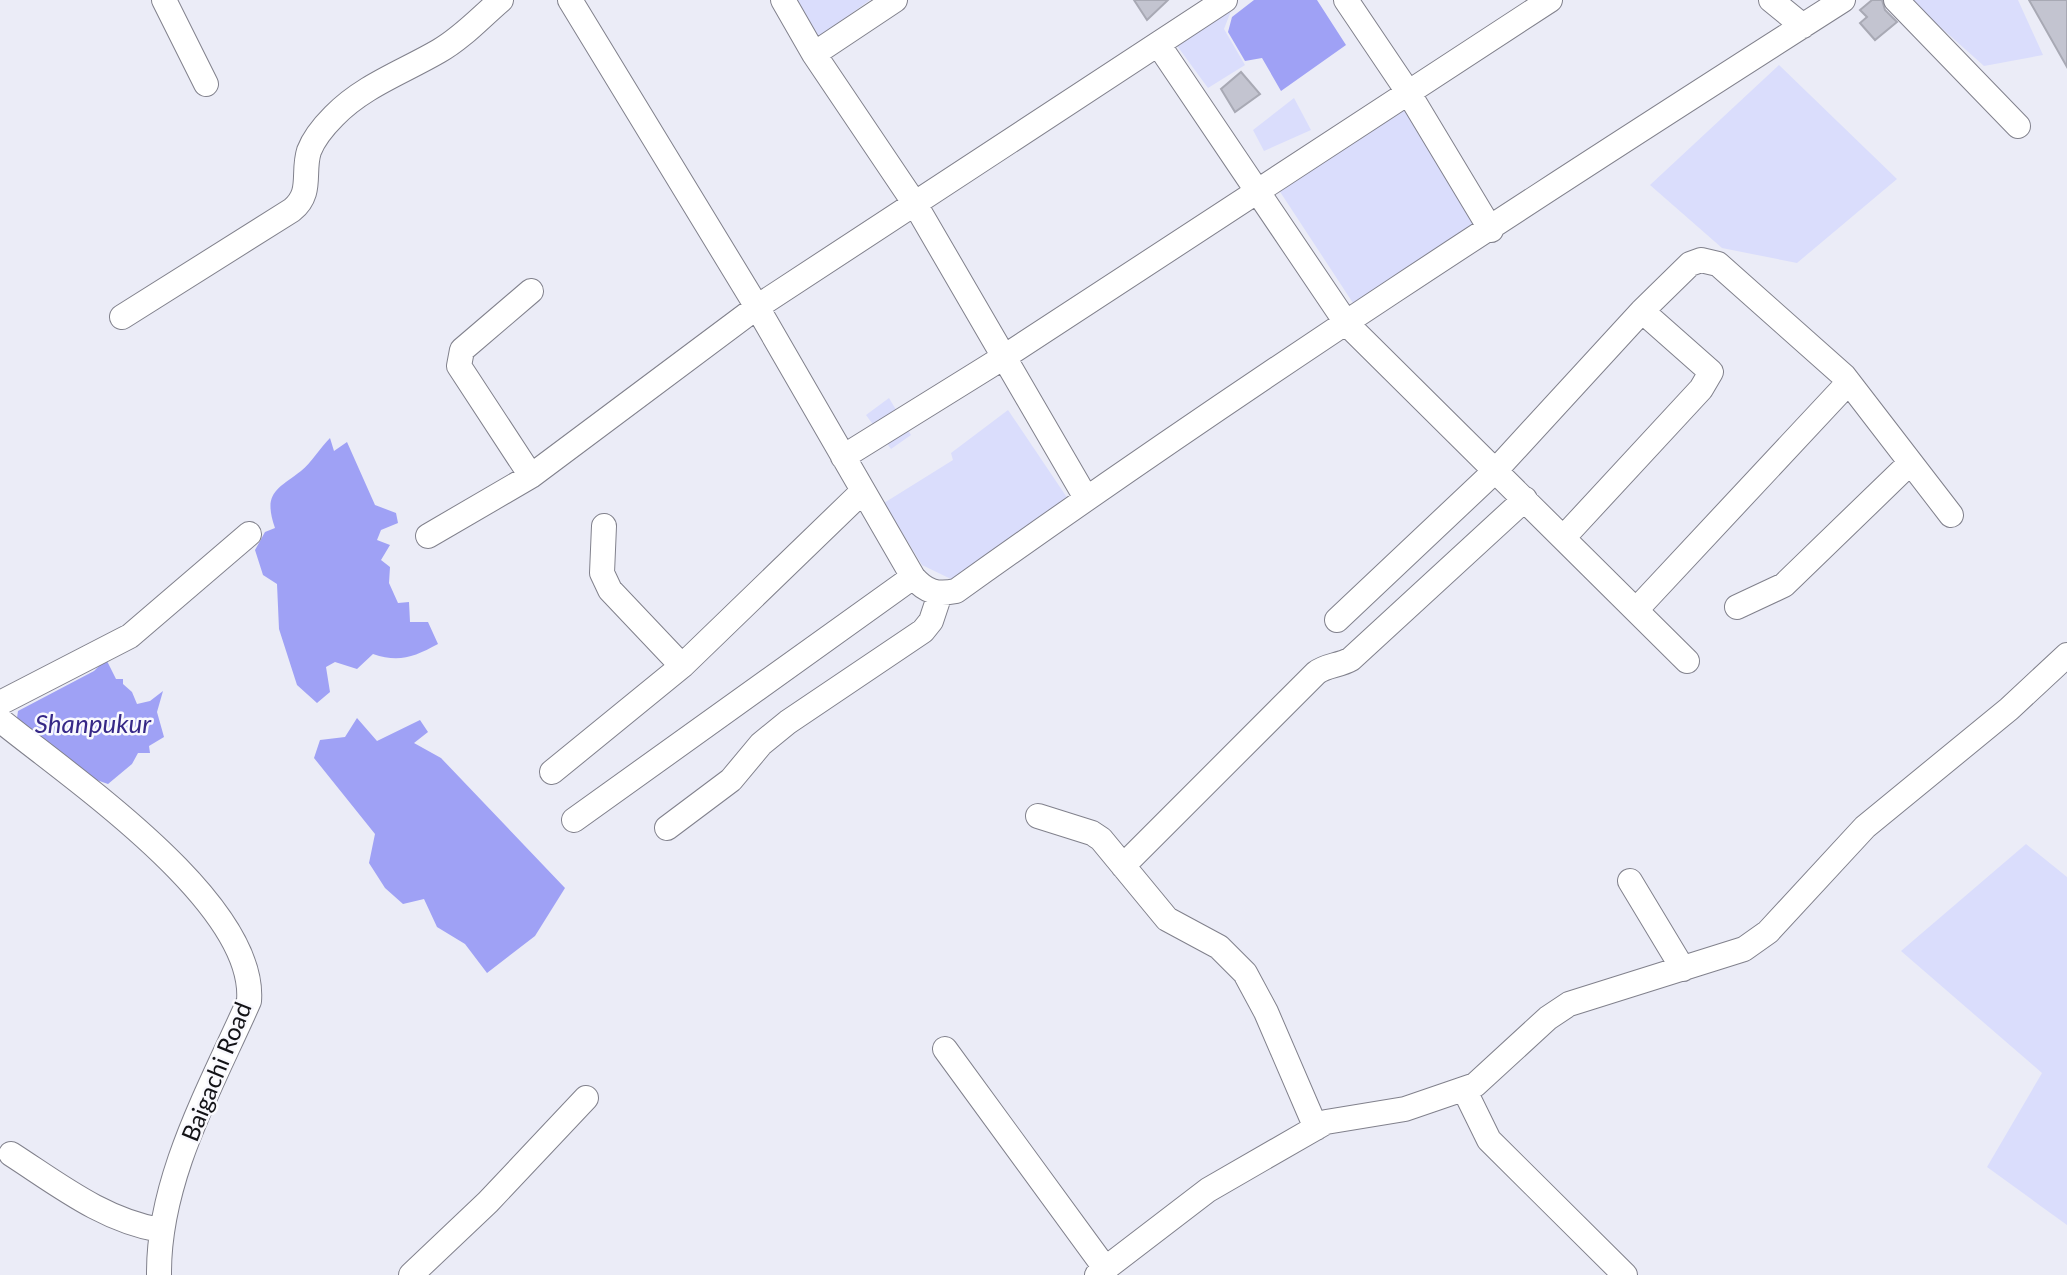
<svg xmlns="http://www.w3.org/2000/svg" width="2067" height="1275" font-family="Lato,sans-serif">
<style>
.green{fill:#daddfc}
.water{fill:#9fa1f5}
.building{fill:#c3c4d0;stroke:#a8a9b4;stroke-width:2}
.lines{fill:none;stroke-linecap:round;stroke-linejoin:round}
.minor-casing{stroke:#81818c;stroke-width:26}
.minor{stroke:#fff;stroke-width:24}
.labels{text-anchor:middle;stroke-width:5;stroke-linejoin:round;paint-order:stroke}
.street-label{font-size:24px;fill:#121216;stroke:#f9f9fe}
.water-label{font-size:26px;font-style:italic;fill:#362887;stroke:#f9f9fe}
</style>
<rect width="100%" height="100%" fill="#ebecf7"/>
<path class="green" d="M794,0H870L817,38Z
M1910,0H2018L2043,55L1984,66Z
M1228,10L1231,11L1224,29L1245,65L1208,88L1175,43Z
M1779,65L1897,179L1797,263L1722,248L1650,185Z
M1407,95L1484,230L1367,308L1353,303L1271,178Z
M1294,98L1311,130L1264,151L1253,130Z
M889,398L911,435L891,449L866,415Z
M1008,410L1070,502L953,580L922,565L884,503L953,460L951,453Z
M2026,844L2067,877V1225L1987,1167L2042,1073L1901,951Z"/>
<path class="water" d="M1254,0H1317L1346,45L1281,91L1262,58L1245,61L1228,32L1232,17Z
M330,438L334,451L347,442L375,505L396,513L398,523L381,530L377,540L390,545L381,560L390,567L389,583L398,603L409,602L410,622H428L438,644C414,657 399,663 373,654L357,669L335,662L326,667L330,692L317,703L297,685L279,629L277,584L263,575L255,550L265,532L275,528C263,493 276,490 301,471C311,463 320,448 330,438Z
M106,659L116,679H123V684L132,692L137,704L150,701L163,691L157,712L164,737L149,746L150,753H138L132,764L108,784L88,777L17,718L18,711L94,671Z
M357,718L377,741L420,720L428,732L414,743L441,758L565,888L535,936L487,973L465,944L437,927L424,899L403,904L385,888L369,863L375,834L314,758L320,740L345,737Z"/>
<path class="building" d="M1134,0H1168L1147,20Z
M1872,0H1882L1885,10L1897,22L1875,40L1860,23L1867,17L1860,10Z
M2029,0H2067V67Z
M1241,72L1260,94L1235,112L1221,89Z"/>
<g class="lines">
<defs>
<path id="minor" d="M164,0L206,84
M570,0L757,307L913,577C926,592 937,595 956,591C1245,384 1544,191 1843,0
M783,0L814,54L915,204L1086,498
M1346,0L1408,92L1491,230
M1771,0L1803,26
M1896,0L2018,126
M1158,44L1347,324L1687,661
M814,54L895,0
M531,291L462,350L459,366L531,476
M122,317L292,210C313,193 302,173 309,151C314,138 324,126 334,116C363,86 403,72 439,51C462,38 481,17 501,0
M843,457L1004,357L1550,0
M604,526L602,573L610,590L682,666
M428,536L531,476L757,307L1225,0
M1564,537L1701,389L1711,372L1642,311
M1737,607L1784,585L1910,463
M1636,610L1848,383
M1337,620L1496,470L1642,311L1690,264L1701,260L1718,264L1844,376L1951,515
M0,703L130,636L249,534
M0,720C70,777 257,903 249,1001C211,1087 158,1179 159,1275
M552,772L682,666L863,491
M1038,816L1092,833L1101,839L1167,919L1219,947L1245,973L1266,1012L1316,1128
M574,820L913,577
M667,828L731,780L761,744L788,722L923,631L931,621L940,594
M1123,866L1316,673C1326,665 1339,666 1351,659L1525,499
M1630,881L1683,969
M945,1049L1105,1268
M1464,1089L1489,1140L1625,1275
M11,1154C59,1185 103,1220 160,1230
M411,1275L488,1202L586,1098
M1097,1275L1208,1190L1326,1122L1405,1109L1475,1085L1548,1018L1569,1004L1744,949L1768,932L1865,827L2009,709L2067,655"/>
</defs>
<use href="#minor" class="minor-casing"/>
<use href="#minor" class="minor"/>
</g>
<g class="labels">
<g class="street-label">
<text transform="translate(217 1072) rotate(-68)" y="8">Baigachi Road</text>
</g>
<g class="water-label">
<text x="93" y="733">Shanpukur</text>
</g>
</g>
</svg>
